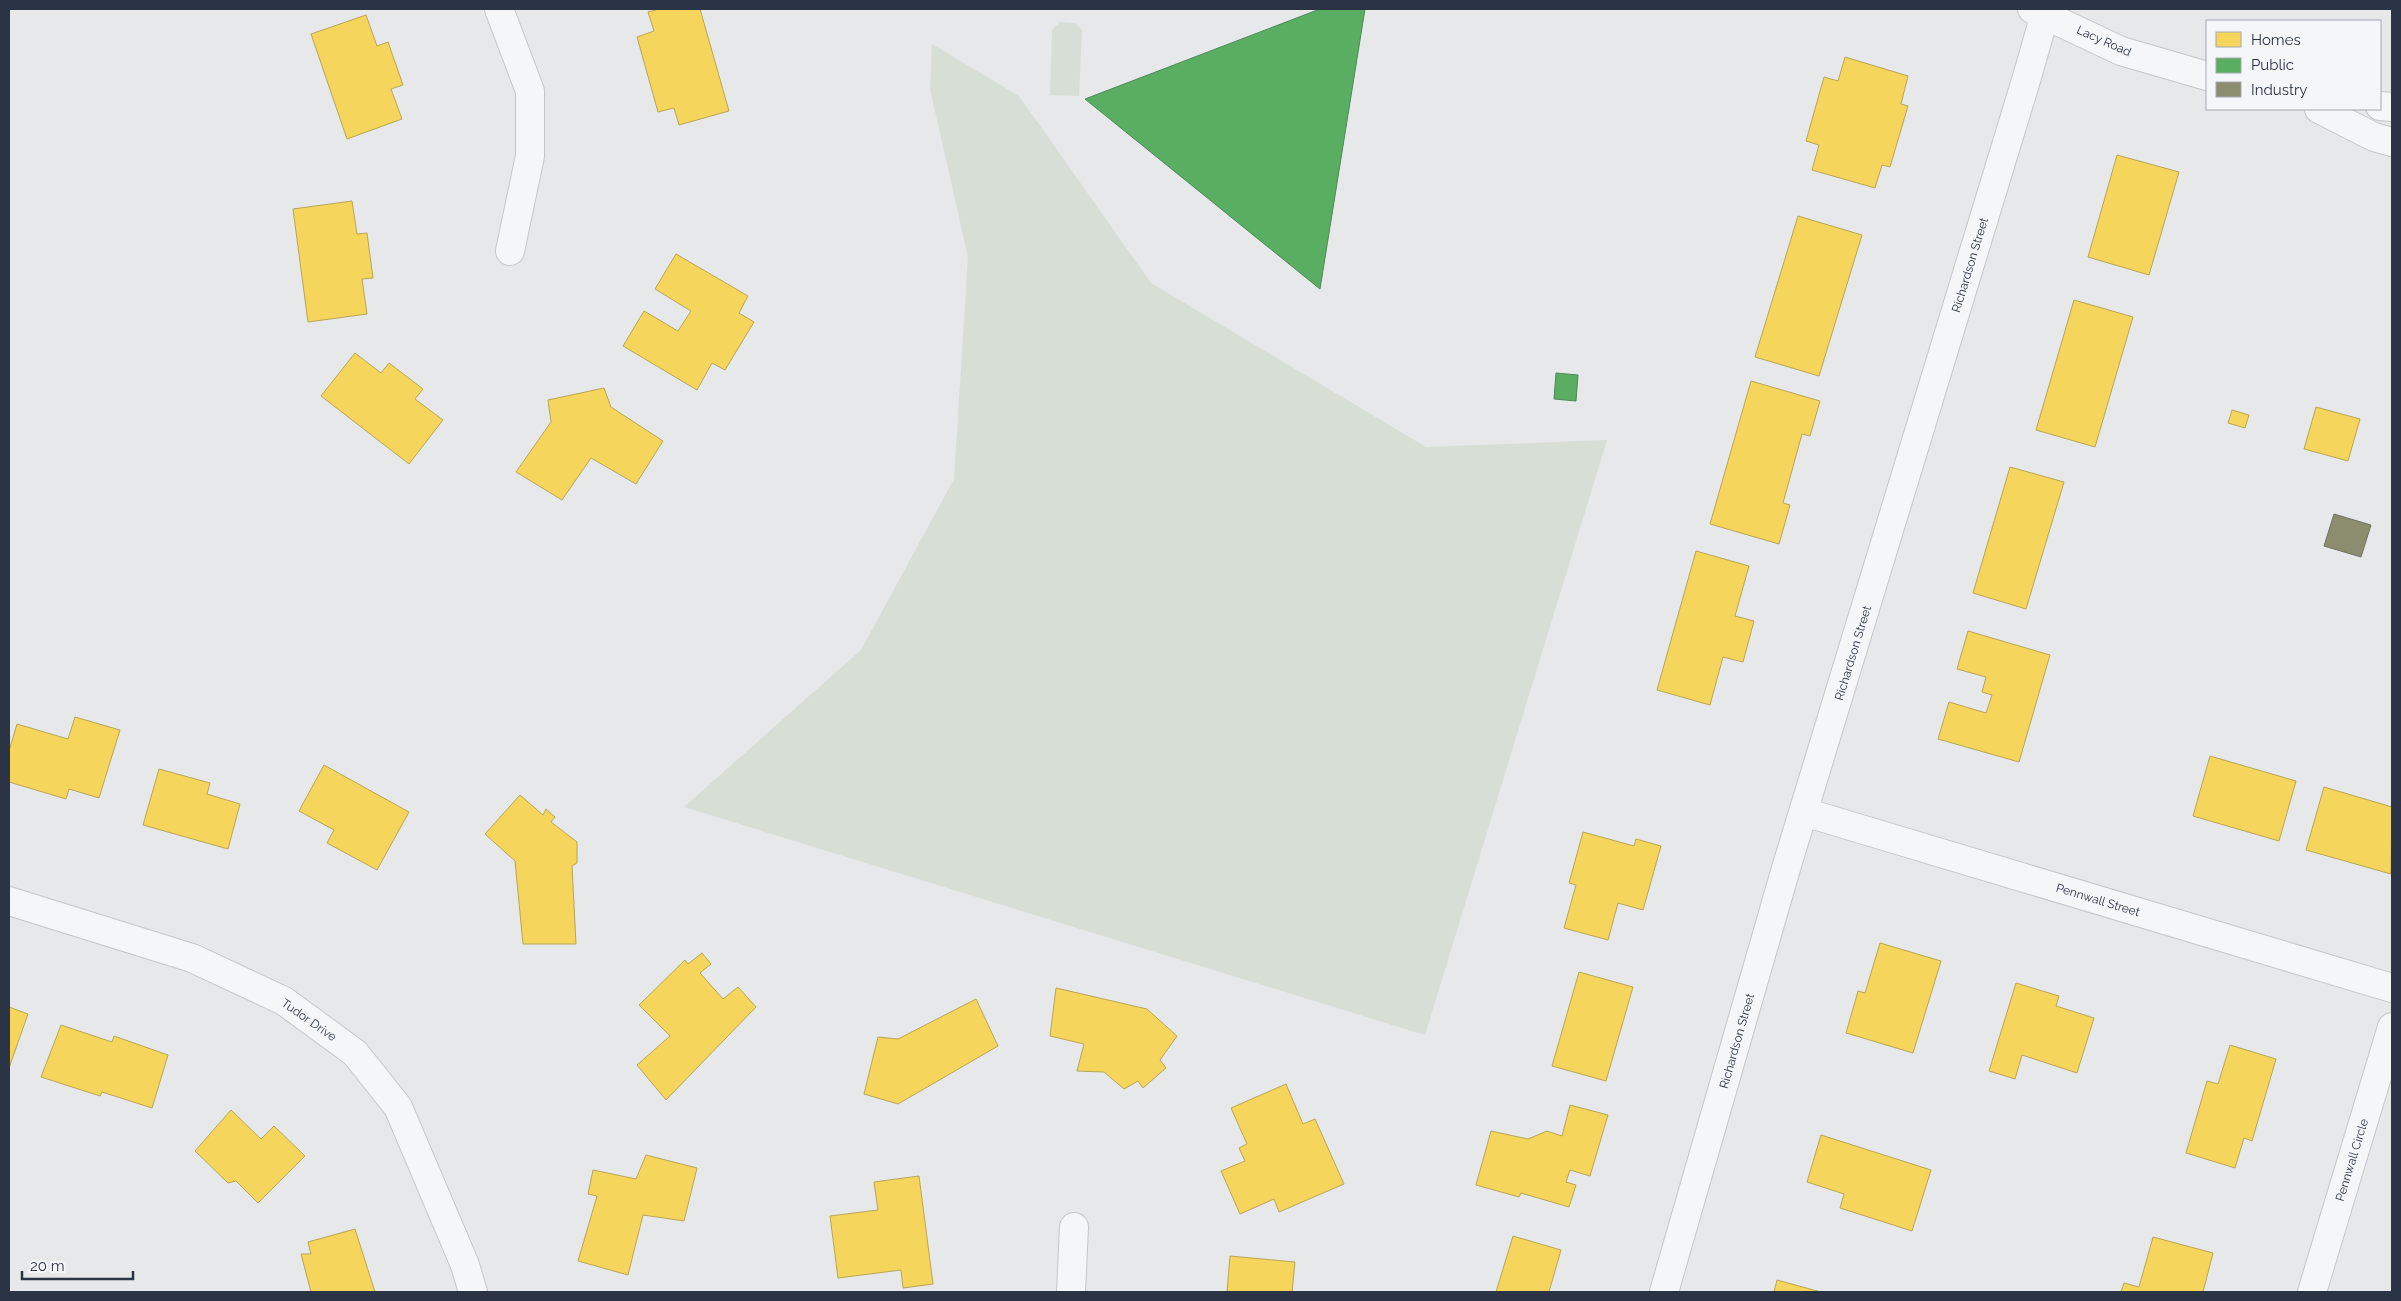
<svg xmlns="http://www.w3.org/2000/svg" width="2401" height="1301" font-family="Raleway,sans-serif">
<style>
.green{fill:#d6ded6}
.homes{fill:#f6d55c;stroke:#b9a555}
.public{fill:#5aae61;stroke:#4c8959}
.industry{fill:#8c8c6e;stroke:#6f7262}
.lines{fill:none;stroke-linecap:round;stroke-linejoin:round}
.minor-casing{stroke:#c4c6c8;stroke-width:30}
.minor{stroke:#f5f6f7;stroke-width:28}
.labels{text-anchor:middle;stroke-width:5;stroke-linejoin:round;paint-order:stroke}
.street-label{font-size:12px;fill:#2b3445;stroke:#f4f6f9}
</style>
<rect width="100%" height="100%" fill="#e6e8ea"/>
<path class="green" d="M1060,22L1075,23L1082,30L1079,96L1050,95L1052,30Z
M932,44L1019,96L1151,283L1426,447L1607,440L1425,1035L684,807L861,650L954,479L968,257L930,89Z"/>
<path class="homes" d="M659,9H700L729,111L679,125L674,108L658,112L637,37L654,31L648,12Z
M366,15L377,46L388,42L403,85L391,89L402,119L347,139L311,34Z
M1845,57L1908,76L1901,104L1908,106L1890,167L1882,165L1875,188L1812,170L1819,145L1806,141L1824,77L1838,81Z
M2117,155L2179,172L2149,275L2088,257Z
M352,201L357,234L367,233L373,278L362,279L367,314L308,322L293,209Z
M1798,216L1862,235L1819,376L1755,357Z
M676,254L748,296L739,313L754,322L725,370L712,363L697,390L623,346L644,311L678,331L691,311L655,289Z
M2074,300L2133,317L2095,447L2036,430Z
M355,353L381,373L389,363L423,389L415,399L443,420L409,464L321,396Z
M1751,381L1820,401L1810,436L1802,434L1783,503L1790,505L1779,544L1710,524Z
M604,388L611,407L663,441L636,484L591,458L562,500L516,472L551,422L548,400Z
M2316,407L2360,419L2348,461L2304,449Z
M2232,410L2249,415L2245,428L2228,423Z
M2010,467L2064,482L2026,609L1973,593Z
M1696,551L1749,566L1735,616L1754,621L1743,662L1723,657L1710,705L1657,690Z
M1968,631L2050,655L2019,762L1938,739L1949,702L1986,713L1992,695L1982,692L1986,677L1957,669Z
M75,717L120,730L99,798L69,789L66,799L9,782V751L17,724L68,739Z
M2210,756L2296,781L2279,841L2193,816Z
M324,765L409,812L377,870L327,843L334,830L299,811Z
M159,769L210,783L207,794L240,804L228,849L143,825Z
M2324,787L2392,807L2391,874L2306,850Z
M520,795L543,815L546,809L555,817L551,822L577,842V863L572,866L576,944H523L515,861L485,834Z
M1583,832L1634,846L1636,839L1661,846L1643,910L1618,903L1608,940L1564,928L1576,885L1569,883Z
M1880,943L1941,961L1913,1053L1846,1033L1858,991L1865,993Z
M702,953L711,964L700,973L723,999L738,987L756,1007L666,1100L637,1065L670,1036L639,1005L685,960L688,964Z
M1579,972L1633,987L1606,1081L1552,1066Z
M2016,983L2059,996L2056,1006L2094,1018L2077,1073L2022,1055L2015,1079L1989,1071Z
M1056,988L1147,1009L1177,1036L1160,1060L1166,1068L1143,1088L1138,1081L1124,1089L1104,1072L1077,1071L1084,1044L1050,1036Z
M976,999L998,1046L898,1104L864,1094L878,1037L898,1039Z
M9,1007L28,1014L9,1068Z
M61,1025L112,1042L114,1036L168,1055L152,1108L102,1092L100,1096L41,1077Z
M2230,1045L2276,1059L2252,1141L2244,1138L2235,1168L2186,1153L2207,1081L2218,1084Z
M1286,1084L1303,1124L1315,1119L1344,1184L1279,1212L1274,1199L1240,1214L1221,1171L1245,1161L1239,1148L1247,1144L1231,1108Z
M1570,1105L1608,1115L1590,1176L1570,1170L1566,1182L1576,1185L1569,1207L1521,1193L1519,1197L1476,1185L1491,1131L1528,1139L1547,1131L1562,1136Z
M231,1110L261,1139L274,1126L305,1156L258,1203L236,1181L228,1183L195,1151Z
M1821,1135L1931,1170L1912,1231L1840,1208L1844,1194L1807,1182Z
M646,1155L697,1168L684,1221L643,1215L628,1275L578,1261L597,1196L588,1194L593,1170L636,1179Z
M919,1176L933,1284L903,1288L901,1270L838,1278L830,1216L878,1210L874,1182Z
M355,1229L375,1292H311L301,1254H311L308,1242Z
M1513,1236L1561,1250L1549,1292H1496Z
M2153,1237L2213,1253L2203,1292H2121L2124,1283L2139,1287Z
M1230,1256L1295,1262L1292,1292H1227Z
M1777,1280L1821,1292H1774Z"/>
<path class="public" d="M1320,9H1365L1320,289L1085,99Z
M1556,373L1578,375L1576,401L1554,399Z"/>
<path class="industry" d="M2334,514L2371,525L2361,557L2324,546Z"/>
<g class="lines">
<defs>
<path id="minor" d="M499,9L530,91V156L510,251
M2032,9L2121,51L2207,76
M2380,106L2392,107
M2319,109L2374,137L2392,142
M1804,812L2392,988
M9,901L192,958L284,1001L355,1053L398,1107L465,1265L473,1292
M1071,1292L1074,1227
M1664,1292L1787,865L2027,77L2045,14L2044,9
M2312,1292L2392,1027"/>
</defs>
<use href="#minor" class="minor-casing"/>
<use href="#minor" class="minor"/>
</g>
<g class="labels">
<g class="street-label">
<text transform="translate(2104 41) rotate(24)" y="4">Lacy Road</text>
<text transform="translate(1970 265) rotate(-73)" y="4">Richardson Street</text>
<text transform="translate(1853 653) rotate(-73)" y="4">Richardson Street</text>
<text transform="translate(2098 900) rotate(17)" y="4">Pennwall Street</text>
<text transform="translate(309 1020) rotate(35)" y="4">Tudor Drive</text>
<text transform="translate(1737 1041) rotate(-74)" y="4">Richardson Street</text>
<text transform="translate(2352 1160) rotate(-73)" y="4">Pennwall Circle</text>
</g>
</g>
<rect width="2401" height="1301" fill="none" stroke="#2b3445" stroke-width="20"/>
<rect x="2206" y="20" width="175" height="90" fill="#f4f6f9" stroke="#a4a8b1"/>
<rect x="2216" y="32" width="25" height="15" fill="#f6d55c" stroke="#a4a8b1"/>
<text x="2251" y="45" font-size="15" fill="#2b3445">Homes</text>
<rect x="2216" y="58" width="25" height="15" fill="#5aae61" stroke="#a4a8b1"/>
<text x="2251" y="70" font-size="15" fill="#2b3445">Public</text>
<rect x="2216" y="82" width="25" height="15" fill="#8c8c6e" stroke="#a4a8b1"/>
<text x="2251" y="95" font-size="15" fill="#2b3445">Industry</text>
<path d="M22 1271v8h111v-8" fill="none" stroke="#2b3445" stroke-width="2.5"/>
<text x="30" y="1271" font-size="15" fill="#2b3445" stroke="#f4f6f9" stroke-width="4" paint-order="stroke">20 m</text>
</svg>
